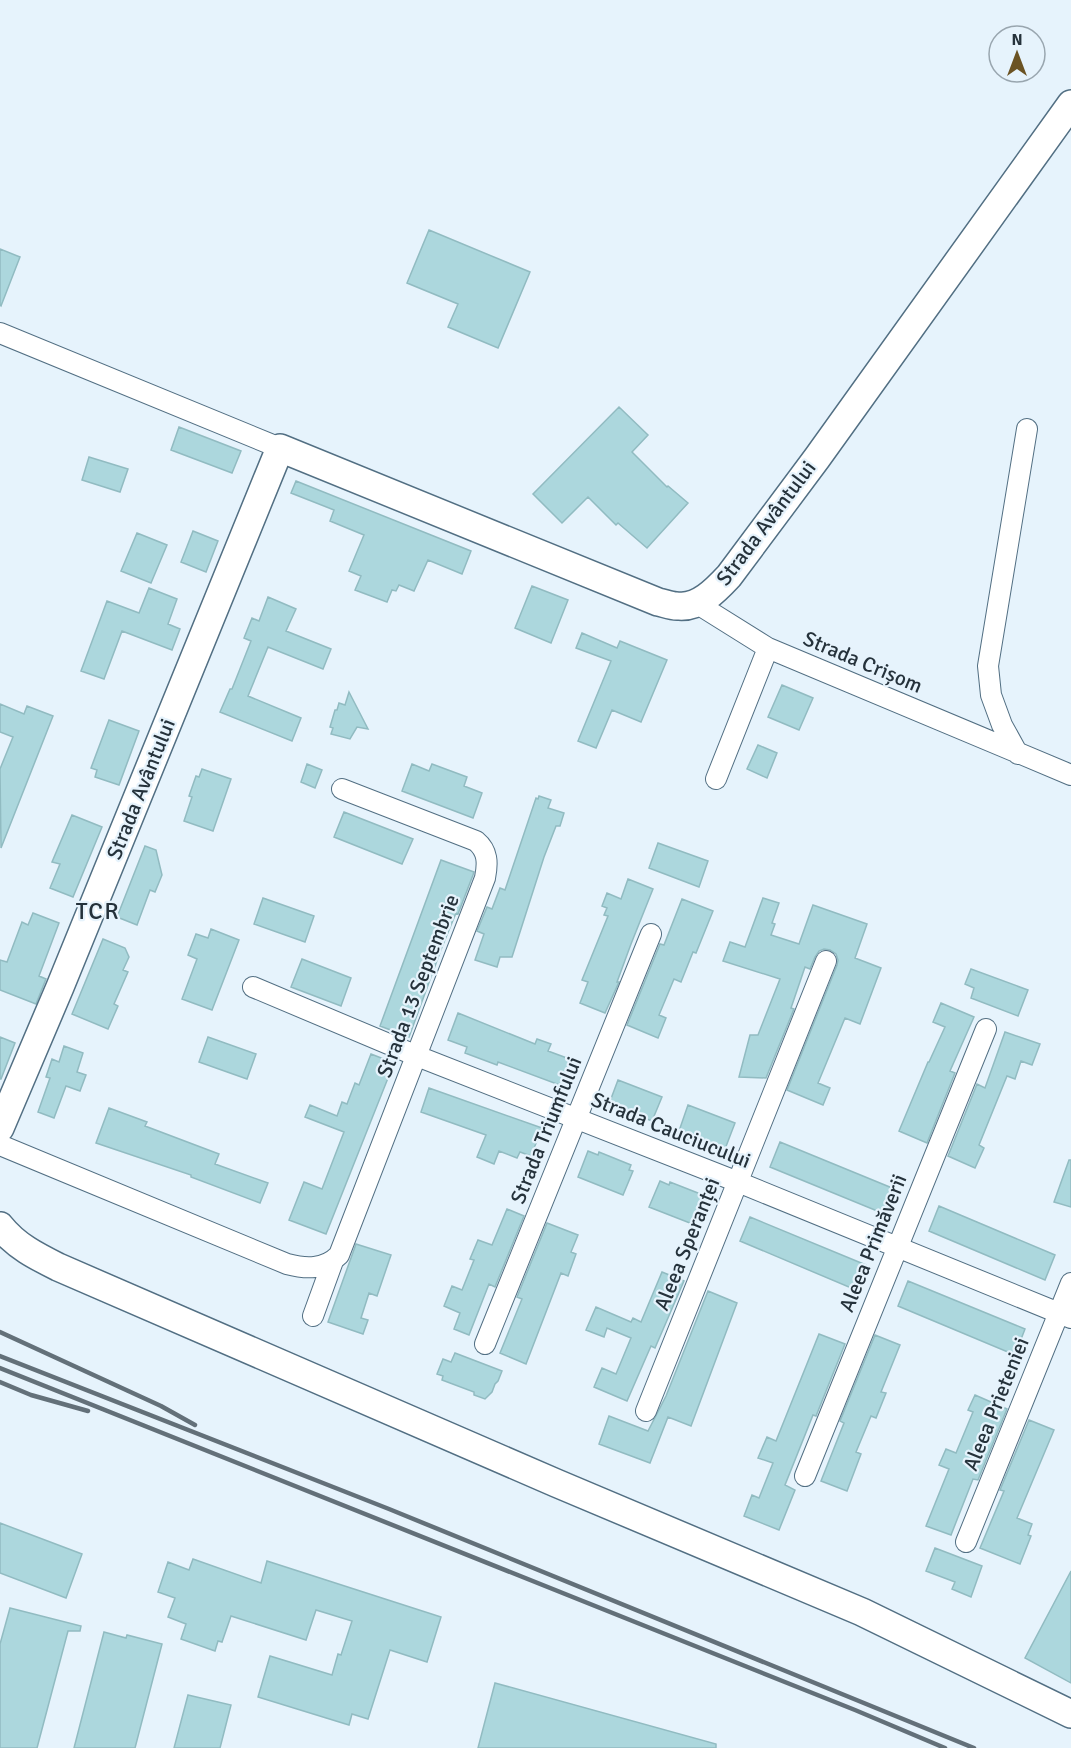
<svg xmlns="http://www.w3.org/2000/svg" width="1071" height="1748" font-family="Signika,sans-serif">
<style>
.building{fill:#acd7dd;stroke:#91bbc1;stroke-width:1.5}
.lines{fill:none;stroke-linecap:round;stroke-linejoin:round}
.minor-casing{stroke:#526f83;stroke-width:22}
.secondary-casing{stroke:#526f83;stroke-width:30}
.minor{stroke:#fff;stroke-width:20}
.secondary{stroke:#fff;stroke-width:27}
.rail{stroke:#637079;stroke-width:4.5}
.labels{text-anchor:middle;stroke-width:4.5;stroke-linejoin:round;paint-order:stroke}
.street-label{font-size:21px;fill:#25323b;stroke:#e6f3fc}
.quarter-label{font-size:24px;letter-spacing:1.5px;fill:#25323b;stroke:#e6f3fc}
</style>
<rect width="100%" height="100%" fill="#e6f3fc"/>
<path class="building" d="M429,230L530,272L498,348L448,327L458,304L407,283Z
M0,249L20,257L1,306L0,305Z
M619,407L648,435L632,452L667,487L668,486L688,503L647,548L618,523L616,525L588,497L562,523L533,494Z
M179,427L241,451L232,473L171,450Z
M89,457L128,469L120,492L82,480Z
M296,481L471,551L462,574L428,560L414,591L399,585L396,591L392,590L387,602L355,590L361,576L349,571L364,535L330,521L334,510L291,493Z
M193,531L218,541L206,572L181,562Z
M137,533L167,545L151,583L121,571Z
M532,586L568,600L551,643L515,628Z
M149,588L177,599L168,624L180,629L172,650L122,631L104,679L81,671L107,601L139,613Z
M268,597L296,609L286,631L331,649L323,669L268,647L248,696L301,718L292,741L220,712L230,689H232L251,641L244,638L252,618L259,621Z
M582,633L617,648L620,641L667,660L641,722L612,710L596,748L578,741L611,661L576,648Z
M782,685L813,698L799,730L768,717Z
M349,692L368,729L357,727L350,739L331,734L333,728L330,727L335,710H337L339,703L345,705Z
M0,704L24,714L27,706L53,716L1,848L0,769L13,737L0,732Z
M109,720L139,731L119,785L95,777L97,770L91,768Z
M758,745L777,753L767,778L747,769Z
M307,764L322,770L315,788L301,782Z
M412,764L429,771L432,764L467,777L464,786L482,793L473,818L402,791Z
M202,769L231,779L213,831L184,821L192,797L189,796L196,776L199,777Z
M539,796L551,800L548,808L564,813L560,826H556L544,857L512,957H500L497,967L475,960L484,934L477,931L487,907L492,909L500,888L505,890L536,798L538,799Z
M344,812L413,839L402,864L334,837Z
M72,815L102,827L73,897L50,888L60,864L52,862Z
M658,843L708,861L699,887L649,868Z
M145,846L156,850L162,875L155,892L150,890L137,925L117,917Z
M441,860L474,872L473,875L458,914L456,913L442,947L409,1037L380,1026Z
M628,879L653,889L631,944L617,982H619L605,1013L580,1003L588,982L582,980L608,916L604,915L607,908L602,906L607,893L621,899Z
M263,898L314,916L305,942L254,924Z
M763,898L779,903L772,923L775,924L771,935L799,944L813,905L867,924L855,958L881,968L860,1024L845,1018L818,1083L830,1088L823,1105L787,1090L837,965L838,960L836,954L830,950L824,949L819,951L815,957L810,969L805,967L791,1008L794,1009L766,1078L739,1077L750,1035H758L780,979L723,961L730,942L745,947Z
M682,899L713,911L696,953L693,952L681,982L674,979L659,1015L666,1018L658,1038L627,1025L660,944L664,945Z
M33,913L59,923L39,976L46,979L36,1004L0,990V960L7,962L22,922L28,925Z
M211,929L239,940L212,1010L182,999L197,959L188,955L196,934L208,938Z
M103,939L125,948L129,957L123,970L128,972L114,1004L118,1006L108,1029L72,1014Z
M302,959L351,978L341,1006L291,987Z
M971,969L1028,990L1018,1016L971,998L974,988L965,984Z
M941,1003L974,1017L950,1071L955,1073L927,1143L899,1131L928,1062H929L945,1027L933,1022Z
M458,1013L535,1044L537,1039L551,1044L548,1051L575,1061L565,1087L498,1062L497,1065L465,1053L467,1047L448,1040Z
M1005,1032L1040,1044L1032,1065L1021,1061L1015,1079L1007,1076L979,1145L984,1148L975,1168L948,1156L977,1084L985,1088Z
M0,1037L15,1043L1,1079H0Z
M208,1037L256,1054L247,1079L199,1062Z
M64,1046L83,1053L77,1072L86,1075L80,1091L66,1086L54,1118L38,1112L50,1078L46,1077L52,1059L59,1062Z
M371,1054L394,1063L326,1234L289,1220L304,1182L322,1189L344,1132L305,1117L310,1105L337,1116L342,1102L347,1104L355,1083L359,1085Z
M618,1080L662,1097L652,1121L609,1104Z
M429,1088L542,1128L531,1156L520,1152L517,1158L499,1151L494,1164L477,1157L486,1135L421,1112Z
M688,1105L735,1123L725,1149L699,1139L697,1143L685,1139L687,1134L679,1131Z
M109,1108L147,1122L145,1126L219,1154L215,1164L268,1183L260,1203L191,1177V1175L96,1143Z
M780,1142L897,1190L887,1215L770,1167Z
M588,1151L598,1155L599,1152L631,1165L629,1170L633,1171L623,1195L578,1177Z
M1069,1160H1071V1207L1054,1202Z
M660,1181L669,1185L670,1182L703,1195L701,1200L704,1201L695,1225L649,1207Z
M939,1206L1055,1255L1045,1280L929,1231Z
M507,1209L524,1216L495,1287L489,1284L469,1335L454,1329L460,1313L444,1306L452,1286L462,1290L474,1260L470,1259L478,1240L492,1245Z
M750,1217L866,1265L856,1290L740,1241Z
M547,1223L578,1235L571,1252L576,1254L568,1276L561,1273L526,1364L500,1353L522,1299L517,1297Z
M356,1244L391,1255L377,1296L369,1293L361,1318L368,1320L363,1334L328,1322Z
M662,1272L684,1281L655,1348L651,1346L627,1401L594,1387L602,1368L616,1374L631,1338L607,1328L604,1337L586,1330L596,1307L631,1322L633,1318L641,1322Z
M908,1281L1025,1329L1015,1355L898,1306Z
M708,1291L737,1303L691,1426L668,1417L650,1463L599,1444L609,1416L648,1431L666,1396Z
M819,1334L845,1344L816,1416L813,1415L785,1485L795,1490L779,1530L744,1516L752,1495L759,1498L773,1463L758,1458L767,1437L776,1441Z
M875,1335L900,1345L881,1392L886,1393L876,1418L871,1416L856,1452L861,1454L847,1491L821,1481L844,1423L840,1421Z
M455,1353L502,1371L498,1381L495,1384L492,1392L485,1399L474,1395V1392L442,1380L443,1376L437,1374L443,1359L451,1362Z
M975,1395L1007,1409L978,1480L973,1479L951,1535L926,1526L949,1469L939,1465L946,1449L956,1453L973,1412L968,1410Z
M1029,1420L1054,1430L1017,1518L1032,1524L1028,1535L1031,1536L1020,1564L980,1548L1004,1491L1000,1490Z
M0,1523L82,1554L66,1598L0,1573Z
M935,1548L982,1566L971,1597L952,1589L955,1582L926,1571Z
M193,1559L261,1583L267,1561L441,1617L427,1662L390,1650L368,1719L352,1714L349,1725L258,1697L270,1656L332,1675L338,1654L341,1655L352,1621L316,1610L306,1640L231,1616L222,1642L218,1641L215,1651L181,1639L186,1624L168,1617L175,1598L158,1592L168,1562L189,1570Z
M1071,1571V1683L1025,1658Z
M10,1608L81,1626L80,1631H68L37,1748H0V1644Z
M104,1632L126,1638L127,1635L162,1644L135,1748H74Z
M495,1683L716,1744V1748H478Z
M188,1695L231,1705L220,1748H174Z"/>
<g class="lines">
<defs>
<path id="minor" d="M0,333L280,448
M696,603L768,648L1071,775
M1018,754L1002,725L991,695L988,666L1027,429
M716,779L768,648
M253,987L417,1056L738,1182L1071,1318
M0,1145L287,1264C306,1269 324,1270 339,1255L485,878C488,863 488,851 476,841L342,789
M313,1316L333,1261
M485,1344L651,934
M646,1411L826,961
M805,1476L986,1029
M966,1542L1071,1283"/>
<path id="secondary" d="M0,1128L60,987L280,448L658,602C664,603 670,606 677,606C698,609 716,590 729,576L817,458L1071,104
M0,1226C16,1246 36,1256 58,1267L556,1483L862,1612L1071,1714"/>
</defs>
<use href="#minor" class="minor-casing"/>
<use href="#secondary" class="secondary-casing"/>
<use href="#minor" class="minor"/>
<use href="#secondary" class="secondary"/>
<path class="rail" d="M0,1332L161,1406L195,1425
M0,1356L389,1509L974,1748
M0,1368L855,1710L945,1748
M0,1382L31,1395L88,1411"/>
</g>
<g class="labels">
<g class="street-label">
<text transform="translate(766 523) rotate(-53)" y="7">Strada Avântului</text>
<text transform="translate(863 662) rotate(23)" y="7">Strada Crișom</text>
<text transform="translate(141 789) rotate(-68)" y="7">Strada Avântului</text>
<text transform="translate(418 986) rotate(-69)" y="7">Strada 13 Septembrie</text>
<text transform="translate(546 1130) rotate(-68)" y="7">Strada Triumfului</text>
<text transform="translate(671 1130) rotate(22)" y="7">Strada Cauciucului</text>
<text transform="translate(873 1243) rotate(-68)" y="7">Aleea Primăverii</text>
<text transform="translate(687 1244) rotate(-68)" y="7">Aleea Speranței</text>
<text transform="translate(996 1404) rotate(-68)" y="7">Aleea Prieteniei</text>
</g>
<g class="quarter-label">
<text x="98" y="919">TCR</text>
</g>
</g>
<g transform="translate(1017 54)"><circle r="28" fill="#e6f3fc" stroke="#99a6af" stroke-width="1.5"/>
<path d="M0-4.5L10 22L0 15L-10 22Z" fill="#6b5323"/>
<text y="-9" font-size="16" font-weight="bold" text-anchor="middle" fill="#25323b">N</text>
</g>
</svg>
